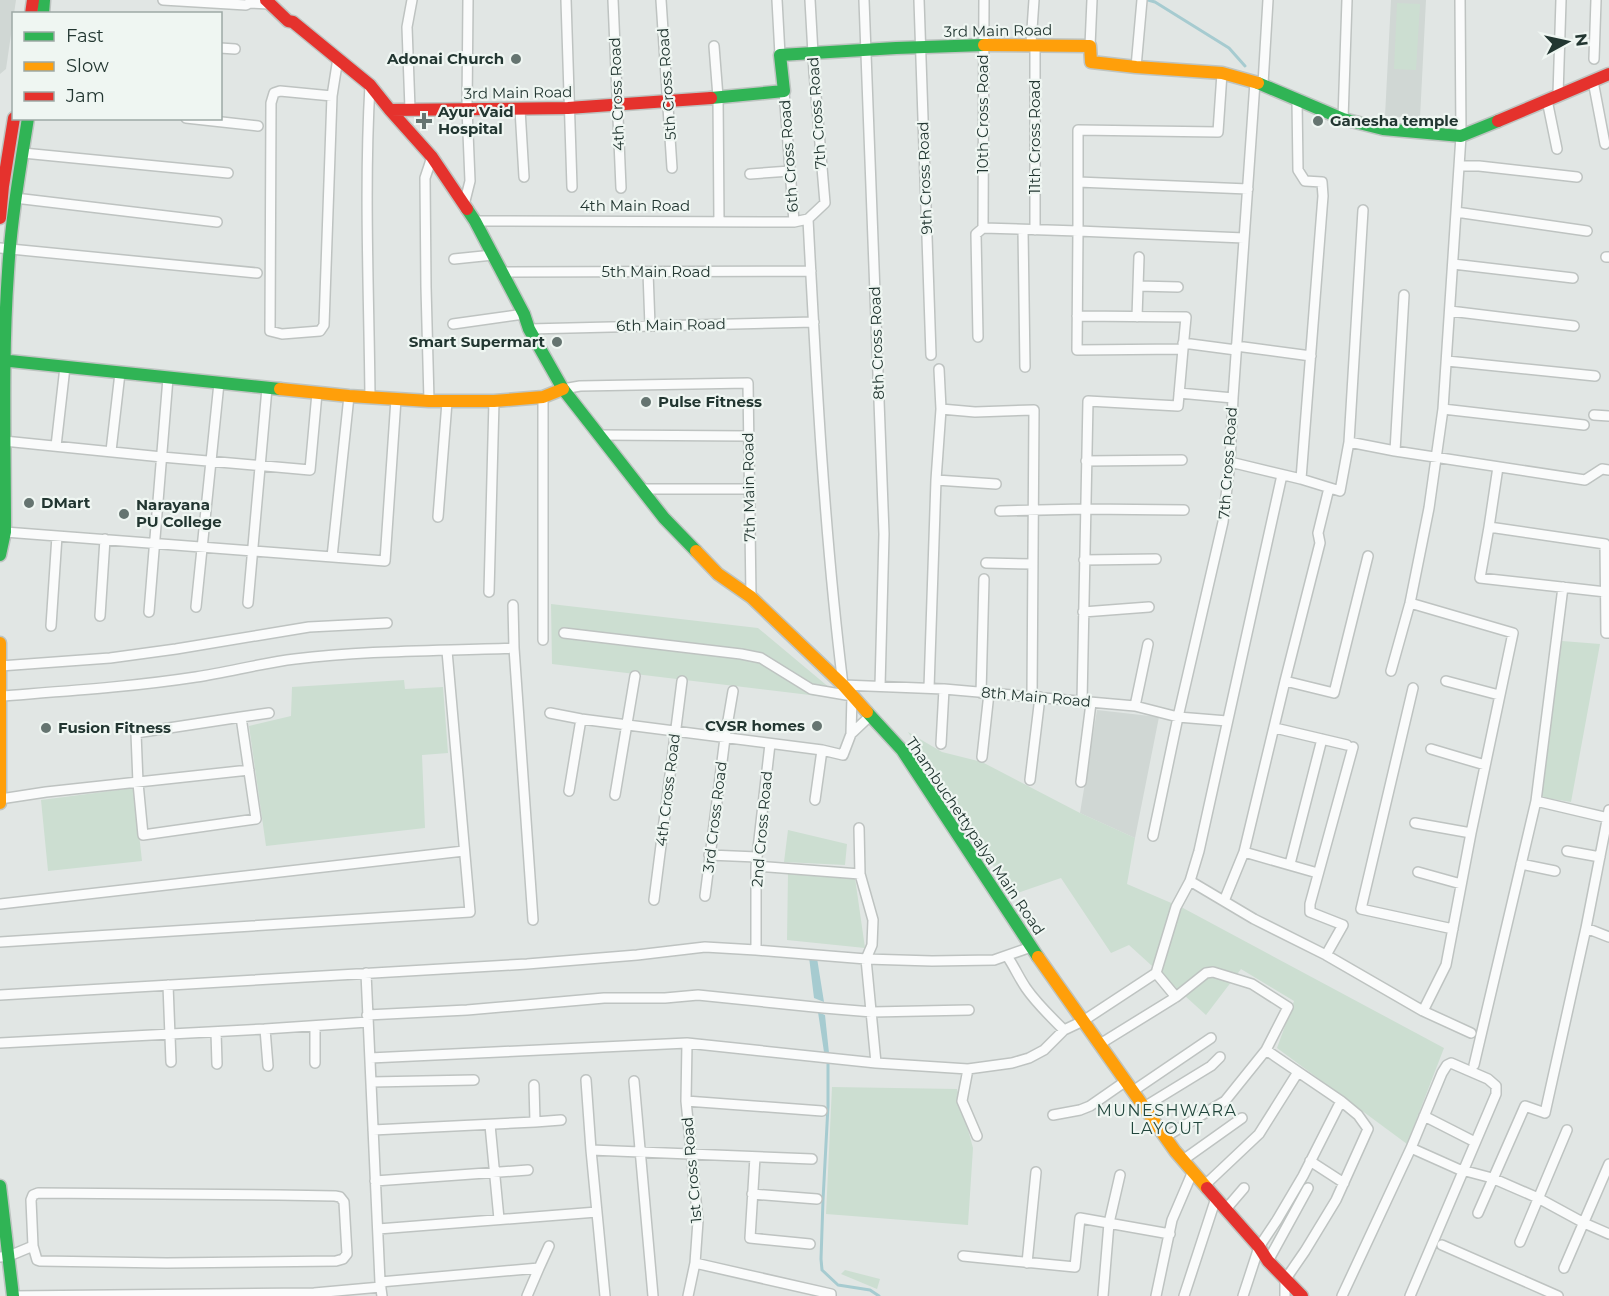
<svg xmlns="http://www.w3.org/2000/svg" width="1609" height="1296" font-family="Montserrat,sans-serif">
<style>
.built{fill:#d0d7d4}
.green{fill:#ccded1}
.water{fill:#a6cbd0}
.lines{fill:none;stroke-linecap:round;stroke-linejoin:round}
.stream{stroke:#a6cbd0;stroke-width:3}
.street-casing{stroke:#bec3c1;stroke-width:12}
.fast-casing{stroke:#bec4c1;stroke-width:15}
.slow-casing{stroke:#bec4c1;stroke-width:15}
.jam-casing{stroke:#bec4c1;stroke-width:15}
.street{stroke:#fafbfb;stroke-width:9}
.fast{stroke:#30b455;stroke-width:12}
.slow{stroke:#ff9f0a;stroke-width:12}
.jam{stroke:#e5322d;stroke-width:12}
.poi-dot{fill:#657470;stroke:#eff6f2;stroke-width:2}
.labels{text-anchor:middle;stroke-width:4.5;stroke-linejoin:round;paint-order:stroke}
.street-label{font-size:15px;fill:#223631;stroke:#eff6f2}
.poi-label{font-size:15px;font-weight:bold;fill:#223631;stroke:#eff6f2;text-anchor:start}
.neighbourhood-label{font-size:16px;letter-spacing:1.5px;fill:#21463c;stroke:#eff6f2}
</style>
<rect width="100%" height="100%" fill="#e1e6e4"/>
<path class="built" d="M0,0H16L6,69L0,74Z
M1391,0H1426L1420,118L1385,116Z
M1097,710L1159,717L1135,838L1080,813Z"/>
<path class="green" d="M1397,3L1420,4L1416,70L1394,69Z
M551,604L758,628L843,699L552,664Z
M1562,641L1600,644L1571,802L1540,797Z
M404,680L405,689L443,687L448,753L422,755L425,828L266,846L249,726L291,716L292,687Z
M908,732L942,752L982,762L1080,813L1135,838L1127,884L1183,908L1444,1048L1407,1144L1277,1048L1294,1001L1241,969L1206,1015L1129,945L1111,953L1061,878L1012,895Z
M134,788L142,861L48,871L41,800Z
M788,830L847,844L845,865L784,862Z
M788,873L855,878L865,948L787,940Z
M832,1087L957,1089L973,1148L968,1225L826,1214Z
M845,1270L880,1279L877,1289L841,1274Z"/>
<path class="water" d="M809,957L817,958L824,1002L814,998Z
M818,1012L825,1015L829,1053L824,1052Z"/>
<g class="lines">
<path class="stream" d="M1148,0L1155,2L1229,48L1245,66
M828,1059V1106L823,1200L821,1259L822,1270L838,1285L870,1290L879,1296"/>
<defs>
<path id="street" d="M163,0L246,5L250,3L270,4
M566,0L572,187
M613,0L621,188
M661,0L672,168
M777,0L780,55
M864,0L884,534L880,686
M919,0L931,355
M1031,44L1034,0
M1035,44V230
M714,46L718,97L719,222
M1090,46L1092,0
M220,48L235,49
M1594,59L1596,0
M1136,67L1142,0
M1222,73L1218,132L1078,130V231L1244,238
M1593,81L1605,144
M1263,84L1268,0
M370,85C364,189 369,293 370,397
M280,91L332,96L324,325L320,331L282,334L270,331L271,103L274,93Z
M784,91L794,222
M1558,95L1561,0
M332,96L338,58
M1297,100L1298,170L1305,181L1322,182L1323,196L1301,479
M1547,100L1557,149
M410,109L407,27L412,0
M520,109L524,177
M186,118L258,126
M1343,119L1347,0
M23,153L228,173
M1459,166H1479L1577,177
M750,174L790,171
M1078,182L1248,189
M15,198L217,222
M464,205L470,181L467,108L468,0
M1456,212L1587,231
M808,219L825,203L814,72L810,0
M475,221L794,222L808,219C816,374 824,531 843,685L944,689L1135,706L1178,717L1227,721
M983,228L984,0
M1023,230L1025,367
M0,248L257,273
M1606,257H1609
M454,259L493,255
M1453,264L1573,278
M502,272L811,271
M648,272L650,326
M1138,286L1178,287
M1450,311L1574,326
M1137,317L1139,257
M453,324L524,314
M529,329L814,322
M978,337L976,234L983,228L1078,231L1077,350L1183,349L1186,317L1077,316
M1183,343L1236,350
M1236,346L1311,356
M1447,361L1595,376
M563,389L580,386L748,383L751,597
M1179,393L1233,398
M429,401L426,287L425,178L432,157
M941,409L975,412L1034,410L1032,697
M1443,409L1584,425
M1594,415L1609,416
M600,435L748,436
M1,442L4,441L162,457L310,470L317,393
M1349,442L1395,451L1585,480L1602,469L1609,470
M56,446L65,367
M111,451L120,373
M1395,451L1404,295
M1086,461L1182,460
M1230,462L1301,479L1340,491L1349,442L1363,210
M1498,467L1489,527L1605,544L1606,633H1609
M936,480L996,484
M642,489H750
M1000,511L1085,509L1184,510
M438,517L447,402
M1489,527L1480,578L1606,592
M5,532L385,561L396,399
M332,557L349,396
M1084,560L1156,559
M986,563L1033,564
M489,592L494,401
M248,603L267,388
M1410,603L1513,633L1471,833L1446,965L1423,1011
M513,605L514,648L533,920
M196,607L219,383
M149,612L168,378
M1083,612L1149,607
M100,616L105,539
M51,626L57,536
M543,640V397
M0,666L110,658L176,649L309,627L387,623
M1391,671L1410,603L1429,508L1443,409L1461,136L1460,0
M1285,681L1334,693L1368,556
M1446,681L1499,695
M929,688L936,480L941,409L939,369
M1413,688L1361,909L1453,929
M981,693L984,579
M1,696C66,691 131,687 196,677C229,672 262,663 295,659C368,650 441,651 514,648
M1082,702L1088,401L1178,406L1183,349
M1135,706L1148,644
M550,713L581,719L822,750L843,755L851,734L852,696L811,689L761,658L741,654L564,633
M241,717L136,733L138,783L143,835L256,819L241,717L269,713
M1275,728L1347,745
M851,734L870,716
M941,744L944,689
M1431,749L1485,765
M982,757L989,693
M1030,780L1040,697
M1081,782L1091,703
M569,791L581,719
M615,795L635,676
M0,799L46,792L249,770
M815,800L822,750
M1536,801L1608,818
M1415,823L1471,833
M859,828L860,874
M1153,836L1178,717L1223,522L1230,462L1233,398L1255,82
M1567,851L1600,857
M1244,852L1314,872
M709,855L757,857
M1290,864L1322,739
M1521,864L1555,871
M756,866L860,874L873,920L872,945L866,959L876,1063
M1418,872L1461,884
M1190,881L1254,919L1326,955L1423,1011L1471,1033
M705,896L725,738L733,691
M654,900L682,681
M1224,901L1244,852L1285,681L1320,543L1318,533L1329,488
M0,904L464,851
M1586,928L1609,937
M0,942L470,912L447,651
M756,950V866L770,744
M1326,955L1343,925L1310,912V904L1353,747
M1007,956C1014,966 1019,978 1026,988C1037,1004 1051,1017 1064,1030
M366,973L380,1282L382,1296
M1156,973L1176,997L1206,973L1213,972L1252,984L1288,1007L1266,1050L1341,1101L1358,1115L1368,1129L1336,1200L1305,1251L1285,1280V1296
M168,985L171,1062
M0,995L527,964L637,955L705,947L756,950L866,959L932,961L994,960L1031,947
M367,1015L467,1010L604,998H665L698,995L824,1008L872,1012L969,1010
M315,1026V1063
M265,1029L268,1066
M216,1032L217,1064
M0,1043L265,1029L368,1022
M687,1043L686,1101L698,1221L695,1263L688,1296
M1100,1044L1176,997
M370,1058L687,1043L876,1063L968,1069L962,1101L977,1136
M1474,1065L1536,801L1563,587
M968,1069L1012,1063L1029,1058L1044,1050L1064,1030L1083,1021L1156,973L1176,907L1190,881L1199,851L1282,475
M586,1080L591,1150L605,1296
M634,1081L653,1296
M371,1082L474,1080
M534,1085L535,1122L561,1120
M1133,1091L1211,1038
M686,1101L822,1111
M1144,1107L1211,1066L1220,1057
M1053,1115L1080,1110L1090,1106L1126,1081
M1424,1116L1475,1142
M490,1125L499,1219
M373,1130L535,1122
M1165,1137L1225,1101L1266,1050
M1411,1148L1458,1169L1492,1178L1538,1198L1584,1223L1609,1234
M591,1150L812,1159
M755,1157L750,1238L810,1244
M1183,1160L1242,1118
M1310,1161L1344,1183
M375,1181L528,1170
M1205,1185L1259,1134L1298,1072
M752,1194L817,1199
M1226,1209L1244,1188
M1478,1213L1525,1106L1545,1113L1586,928L1609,810
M378,1229L597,1212
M1520,1242L1567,1130
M1442,1245L1558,1296
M963,1256L1075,1267L1080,1218L1170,1234
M0,1257L9,1256L33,1246L31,1200L33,1195L38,1193L279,1195L335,1196L340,1197L344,1202L347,1254L343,1259L336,1261L167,1263L40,1261L37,1260L33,1246
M1268,1261L1308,1188
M695,1263L831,1294V1296
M1027,1263L1036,1172
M539,1268L549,1246
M1564,1268L1609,1164
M380,1282L539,1268L527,1296
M13,1296L314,1293L381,1287
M1103,1296L1109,1223L1120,1175
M1156,1296L1172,1220L1193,1171
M1184,1296L1216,1198
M1243,1296L1259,1247L1277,1220L1303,1176L1341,1101
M1342,1296L1411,1148L1442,1073L1447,1065L1451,1063L1488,1079L1496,1086V1094L1410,1296"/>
<path id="fast" d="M43,14L44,0
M1258,83L1343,119L1383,129L1461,136L1498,121
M711,98L784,91L780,55L896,48L984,45
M467,209L475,221L524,314L529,329L563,389L664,518L696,551
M0,360L280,389
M0,555L5,532C5,445 2,358 8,272C11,220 20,169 28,118
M867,712L902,750L1038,957
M0,1186L13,1296"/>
<path id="slow" d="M984,45L1090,46L1091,62L1136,67L1222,73L1258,83
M280,389L349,396L429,401H494L543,397L563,389
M696,551L718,574L751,597L843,685L867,712
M0,643V803
M1038,957L1175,1151L1207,1188"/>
<path id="jam" d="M266,0L288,21L293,22L370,85L390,110L432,157L467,209
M31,14L33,0
M390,110L568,108L711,98
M1498,121L1609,74
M0,218L3,186L14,118
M1207,1188L1259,1247L1268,1261L1302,1296"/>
</defs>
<use href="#street" class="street-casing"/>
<use href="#fast" class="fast-casing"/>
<use href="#slow" class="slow-casing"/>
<use href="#jam" class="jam-casing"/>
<use href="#street" class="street"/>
<use href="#fast" class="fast"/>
<use href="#slow" class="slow"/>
<use href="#jam" class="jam"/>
</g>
<g class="poi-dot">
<circle cx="516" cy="59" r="6"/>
<path d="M421 112h6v6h6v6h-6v6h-6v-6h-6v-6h6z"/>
<circle cx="1318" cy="121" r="6"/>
<circle cx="557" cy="342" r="6"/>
<circle cx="646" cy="402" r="6"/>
<circle cx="29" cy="503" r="6"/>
<circle cx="124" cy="514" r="6"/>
<circle cx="817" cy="726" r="6"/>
<circle cx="46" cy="728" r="6"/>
</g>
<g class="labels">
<g class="street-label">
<text transform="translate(998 31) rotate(-1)" y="5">3rd Main Road</text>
<text transform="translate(667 84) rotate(-94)" y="5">5th Cross Road</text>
<text transform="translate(518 93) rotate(-1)" y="5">3rd Main Road</text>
<text transform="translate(617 94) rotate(-92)" y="5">4th Cross Road</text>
<text transform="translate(817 113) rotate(-94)" y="5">7th Cross Road</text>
<text transform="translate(983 114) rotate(-90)" y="5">10th Cross Road</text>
<text transform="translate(1035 137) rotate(-90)" y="5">11th Cross Road</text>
<text transform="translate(789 156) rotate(-94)" y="5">6th Cross Road</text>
<text transform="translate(925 178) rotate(-92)" y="5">9th Cross Road</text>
<text x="635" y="211">4th Main Road</text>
<text x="656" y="277">5th Main Road</text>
<text transform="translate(671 325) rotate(-1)" y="5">6th Main Road</text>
<text transform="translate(877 343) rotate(-92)" y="5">8th Cross Road</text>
<text transform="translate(1228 463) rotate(-86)" y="5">7th Cross Road</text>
<text transform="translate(749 487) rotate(-91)" y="5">7th Main Road</text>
<text transform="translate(1036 697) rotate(5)" y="5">8th Main Road</text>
<text transform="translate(668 790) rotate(-83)" y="5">4th Cross Road</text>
<text transform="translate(715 817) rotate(-83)" y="5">3rd Cross Road</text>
<text transform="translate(762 829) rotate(-85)" y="5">2nd Cross Road</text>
<text transform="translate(975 836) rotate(56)" y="5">Thambuchettypalya Main Road</text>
<text transform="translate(692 1170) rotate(-95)" y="5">1st Cross Road</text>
</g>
<g class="poi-label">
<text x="504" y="64" text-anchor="end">Adonai Church</text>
<text x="438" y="117">Ayur Vaid<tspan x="438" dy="17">Hospital</tspan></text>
<text x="1330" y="126">Ganesha temple</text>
<text x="545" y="347" text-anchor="end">Smart Supermart</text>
<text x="658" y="407">Pulse Fitness</text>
<text x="41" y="508">DMart</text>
<text x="136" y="510">Narayana<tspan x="136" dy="17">PU College</tspan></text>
<text x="805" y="731" text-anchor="end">CVSR homes</text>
<text x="58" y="733">Fusion Fitness</text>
</g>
<g class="neighbourhood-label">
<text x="1167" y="1116">MUNESHWARA<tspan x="1167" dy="18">LAYOUT</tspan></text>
</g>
</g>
<rect x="12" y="12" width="210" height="108" fill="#eff6f2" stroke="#9da9a5" stroke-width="1.5"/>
<rect x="24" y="32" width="30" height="9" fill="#30b455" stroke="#9da9a5" stroke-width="1.5"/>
<text x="66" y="42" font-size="18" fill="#223631">Fast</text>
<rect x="24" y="62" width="30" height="9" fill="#ff9f0a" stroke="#9da9a5" stroke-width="1.5"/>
<text x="66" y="72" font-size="18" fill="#223631">Slow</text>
<rect x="24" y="92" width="30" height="9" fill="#e5322d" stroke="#9da9a5" stroke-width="1.5"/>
<text x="66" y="102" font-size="18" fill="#223631">Jam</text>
<g transform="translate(1567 42) rotate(82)" stroke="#eff6f2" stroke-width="4.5" paint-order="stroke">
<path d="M0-4.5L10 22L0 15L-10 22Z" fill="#223631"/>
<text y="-9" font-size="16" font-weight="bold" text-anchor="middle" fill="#223631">N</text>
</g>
</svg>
